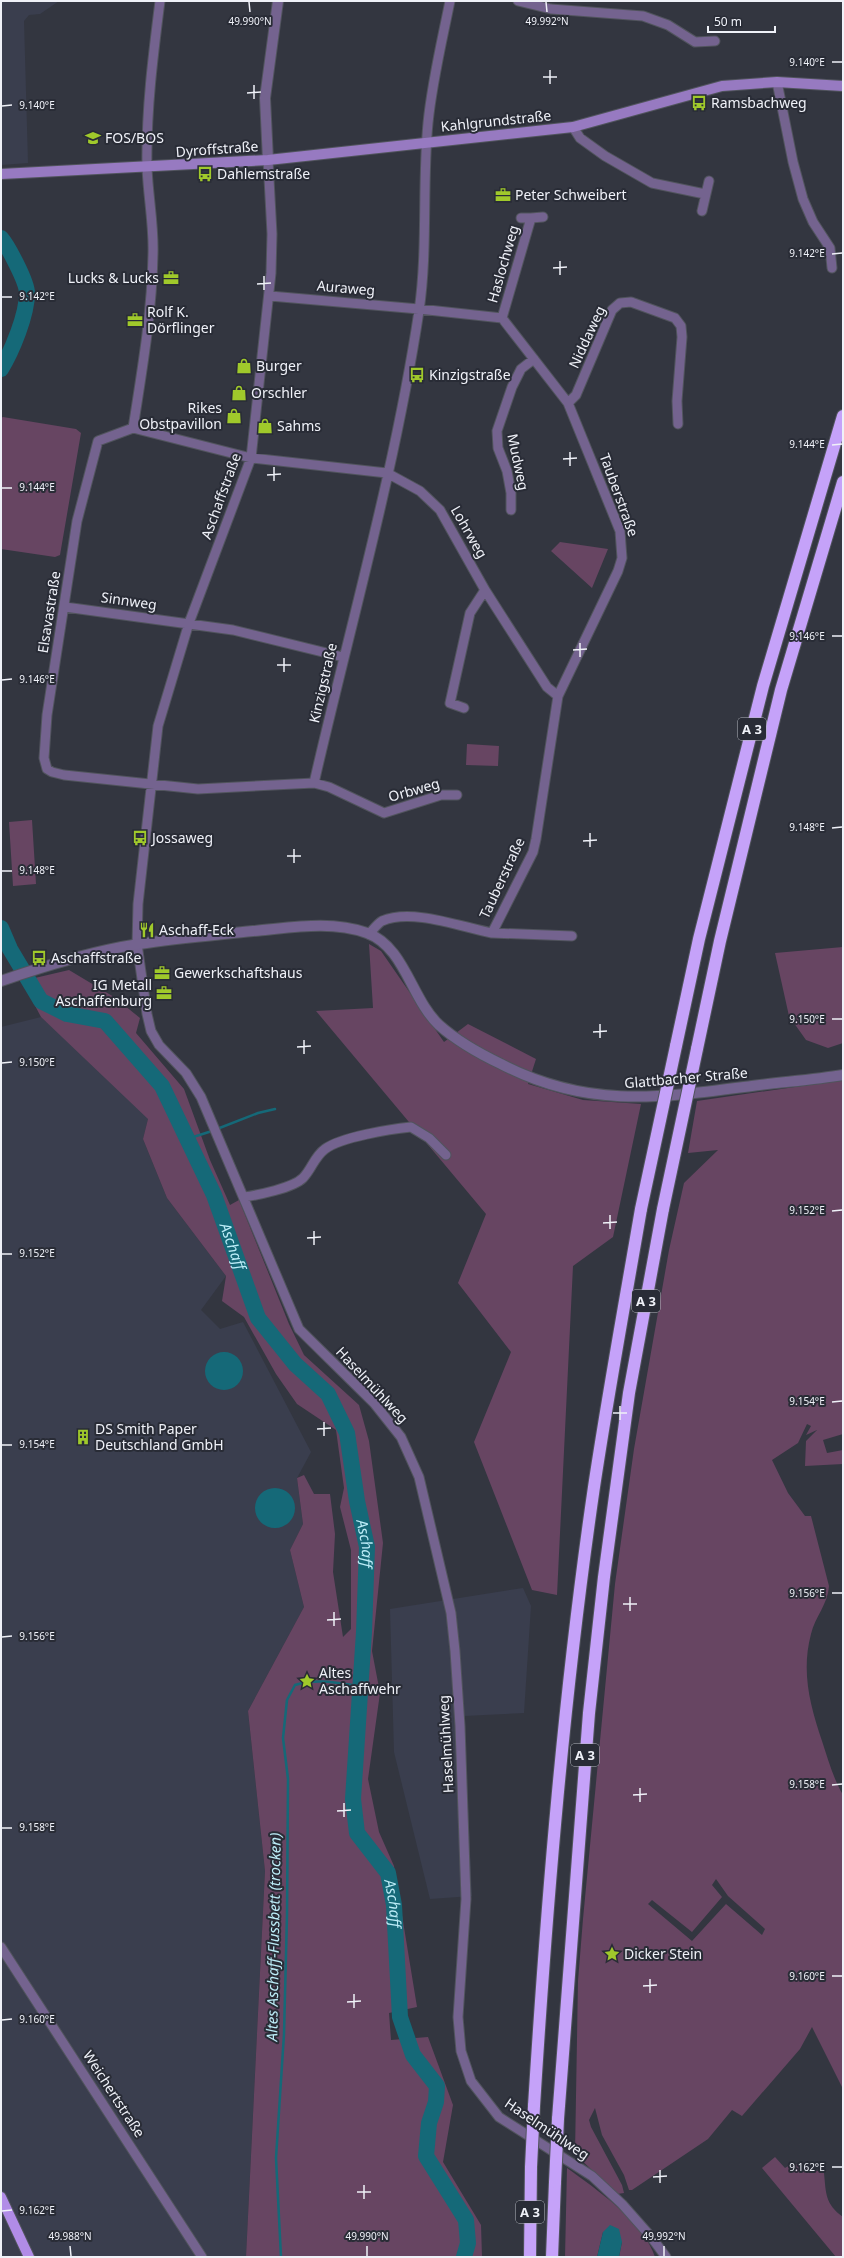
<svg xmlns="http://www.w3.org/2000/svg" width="844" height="2258" font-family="'Noto Sans',sans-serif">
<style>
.built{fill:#3a3e4e}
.green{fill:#674562;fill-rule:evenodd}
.water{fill:#156978}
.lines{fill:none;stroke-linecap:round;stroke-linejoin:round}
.stream{stroke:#156978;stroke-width:2.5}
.river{stroke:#156978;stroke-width:16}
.minor-casing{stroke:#51545d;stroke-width:11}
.tertiary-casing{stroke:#51545d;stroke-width:12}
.secondary-casing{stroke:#51545d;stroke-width:12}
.primary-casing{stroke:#51545d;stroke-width:12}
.motorway-casing{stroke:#51545d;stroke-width:14}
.minor{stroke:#74638f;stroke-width:9}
.tertiary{stroke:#74638f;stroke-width:10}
.secondary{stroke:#977ac1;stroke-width:10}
.primary{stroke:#b18ce7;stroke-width:10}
.motorway{stroke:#c5a2f9;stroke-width:12}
.motorway-bridge-casing{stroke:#51545d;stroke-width:14;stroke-linecap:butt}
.motorway-bridge{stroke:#c5a2f9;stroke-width:12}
.ticks{fill:none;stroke:#eff1f8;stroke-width:1.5}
.labels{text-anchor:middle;stroke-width:4;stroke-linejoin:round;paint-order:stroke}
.shield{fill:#292c36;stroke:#b4b6be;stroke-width:1}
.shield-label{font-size:13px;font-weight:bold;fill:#eff1f8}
.poi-label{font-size:14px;fill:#eff1f8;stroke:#292c36;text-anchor:start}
.street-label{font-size:14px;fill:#eff1f8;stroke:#292c36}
.water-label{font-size:15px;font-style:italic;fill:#bcecf7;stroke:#292c36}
.ticks-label{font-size:10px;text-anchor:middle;fill:#eff1f8;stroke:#292c36;stroke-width:4;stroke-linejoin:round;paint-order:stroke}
</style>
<rect width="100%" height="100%" fill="#333640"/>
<path class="built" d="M1,1H59L40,14L29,15L24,21L28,163L1,165Z
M41,1017L143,1107L148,1119L143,1139L167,1198L226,1276L201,1310L220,1329L243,1322L311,1452L297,1478L303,1524L290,1550L304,1607L248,1711L265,1871L246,2257H1V1027Z
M523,1588L531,1606L524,1713L464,1716L472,1896L430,1899L394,1752L390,1609Z"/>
<path class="green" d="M3,417L76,429L81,433L60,555L55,557L1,549V418Z
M560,542L608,549L592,588L551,551Z
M467,744L499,746L498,766L466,765Z
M32,820L36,884L13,886L9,822Z
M369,944L381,951L444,1042L468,1024L536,1059L528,1084L583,1100L641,1104L613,1237L573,1266L557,1595L532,1590L474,1442L511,1352L458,1283L486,1214L316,1011L373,1008Z
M843,947V1043L828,1048L806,1040L789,1016L775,953Z
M69,970L114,997L140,1018L136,1033L184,1089L210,1160L230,1205L239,1200L289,1324L304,1355L359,1405L369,1441L383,1543L372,1651L380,1693L368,1779L379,1832L394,1866L417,2007L389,2013L391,2040L428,2037L453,2105L443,2162L481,2225L482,2257H246L265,1871L248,1711L304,1607L290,1550L303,1524L297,1478L304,1475L314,1494H330L335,1534L333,1572L343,1637L351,1629V1550L340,1507L344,1488L336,1430L297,1404L276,1374L244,1317L222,1301L226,1276L167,1198L143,1139L148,1119L41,1017L22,981Z
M843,1080V1434L823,1440L827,1453L843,1450V1464L805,1466L806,1441L817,1430L806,1435L811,1426L807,1424L798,1443L772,1460L788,1493L805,1516H811L829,1586C828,1604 815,1617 811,1634C801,1672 810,1705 822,1741C828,1759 833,1778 843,1795V2089L812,2027L800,2049L742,2116L732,2110L708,2139L632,2190H629L624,2175L602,2135L595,2108L589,2120L591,2127L622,2185L624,2193L617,2194L575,2154L578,1981L583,1919L615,1584L634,1449L669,1250L684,1183L718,1150L688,1153L697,1101ZM716,1879L728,1896L765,1929L762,1935L726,1904L692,1941L648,1904L652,1900L692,1932L722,1897L712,1885Z
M775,2157L785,2168L793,2163L824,2173C826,2193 825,2204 843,2217V2257H836L762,2168Z
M567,2168C596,2189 644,2222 655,2257H619L622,2242L603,2232L597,2257H565Z"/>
<path class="water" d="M205 1371a19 19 0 1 1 38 0a19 19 0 1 1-38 0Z
M255 1508a20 20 0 1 1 40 0a20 20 0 1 1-40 0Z
M610,2225L619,2229L622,2242L619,2257H597L603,2232Z"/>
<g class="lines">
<path class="stream" d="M217,1129L258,1113L275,1109
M187,1139L212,1131
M281,2257L276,2158L284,2034L287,1915L288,1779L283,1738L287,1700L295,1685C316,1678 338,1683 359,1686"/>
<g class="river">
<path d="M1,238C8,246 27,282 27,293C27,315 12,351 1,369"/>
<path id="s1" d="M1,928L10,949L41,1001L67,1014L105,1021L162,1086L214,1195L258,1318L295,1364L328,1394L347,1433L357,1501L367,1547L364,1632L353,1799L357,1833L388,1873L394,1905L400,2017L413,2055L437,2086L436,2102L429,2123L426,2156L466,2220L468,2243L464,2257"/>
</g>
<defs>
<path id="minor" d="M518,1L551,9L643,16L668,25L695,42L715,41
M777,82L793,162L803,199L813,222L830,248L832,268
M573,127L580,138L605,156L652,183L705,194
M268,160L272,234L271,273L251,458L189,623L158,726L138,904L137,944L147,1014L151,1031L159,1045L186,1073L201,1097L299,1329L374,1403L401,1437L419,1477L451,1613L455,1651L460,1726L466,1899L458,2017L461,2051L471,2081L499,2117L592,2176L622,2204L652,2238L666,2257
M702,211L709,181
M531,218L543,217
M270,296L419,309L502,318L568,403L620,531L622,558L618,571L558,696L536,839L533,852L492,933L572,936
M502,318L531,218H521
M568,403L576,395L612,310L620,303L631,302L675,318L681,326L682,337L677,401L678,424
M133,428L98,441L77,521L47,715L44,758L47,769L52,772L64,775L198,789L314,783L329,787L384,813L441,795H457
M133,428L251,458L387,473L420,491L440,510L485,590L547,687L558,696
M133,428C142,371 152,313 153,254C154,225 148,196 147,167C146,111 153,56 160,1
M511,510V493L507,471L498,448L497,431L512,387L521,369L534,359
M65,607L233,630L343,657
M464,708L450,703L470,613L485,590
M314,783C350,626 395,470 419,311C428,249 422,185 428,123C432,82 442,41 450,1
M369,934C373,930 377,924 382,921C412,908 461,927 492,933
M244,1197C258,1195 293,1188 303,1178C312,1169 314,1157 325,1149C341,1137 391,1129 411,1127L429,1138L446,1155
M1,1947L202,2257"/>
<path id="tertiary" d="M268,160L265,98L278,1
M1,981C44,966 94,951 139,944C176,938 215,935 253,931C290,928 330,920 367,933C405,947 411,999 439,1025C458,1042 478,1053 501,1064C587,1109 659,1098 752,1086C782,1082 813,1080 843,1075"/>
<path id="secondary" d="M1,174L268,160L573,127L722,86L777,82L843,86"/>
<path id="primary" d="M1,2197L29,2257"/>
<path id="motorway" d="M676,1046L699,939L763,686L843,416
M697,1049L720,941L781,690L843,482
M534,2106C547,1899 564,1692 594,1487C608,1394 625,1302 641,1209
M558,2119L589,1713L604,1577L629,1393L663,1209
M530,2257L531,2167
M552,2257L555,2182"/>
</defs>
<use href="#minor" class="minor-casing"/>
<use href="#tertiary" class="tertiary-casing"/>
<use href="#secondary" class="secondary-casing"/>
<use href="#primary" class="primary-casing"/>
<use href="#motorway" class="motorway-casing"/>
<use href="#minor" class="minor"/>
<use href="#tertiary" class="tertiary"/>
<use href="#secondary" class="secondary"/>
<use href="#primary" class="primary"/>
<use href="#motorway" class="motorway"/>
<defs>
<path id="motorway-bridge" d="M641,1209L676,1046
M663,1209L697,1049
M531,2167L534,2106
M555,2182L558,2119"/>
</defs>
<use href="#motorway-bridge" class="motorway-bridge-casing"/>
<use href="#motorway-bridge" class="motorway-bridge"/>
</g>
<path class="ticks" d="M249,2L250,12M546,2L547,12M832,62H842M550,70V84M543,77H557M254,85V99M247,93L261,92M2,106L12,105M832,254L842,253M560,261V275M553,268L567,267M264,276V290M257,284L271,283M2,297H12M832,445L842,444M570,452V466M563,459L577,458M274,467V481M267,475L281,474M2,488H12M832,636H842M580,643V657M573,650L587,649M284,658V672M277,665H291M2,680L12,679M832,828L842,827M590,833V847M583,841L597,840M294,849V863M287,856H301M2,871H12M832,1019H842M600,1024V1038M593,1032L607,1031M304,1040V1054M297,1047L311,1046M2,1063L12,1062M832,1211L842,1210M610,1215V1229M603,1223L617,1222M314,1231V1245M307,1238L321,1237M2,1254H12M832,1402L842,1401M620,1406V1420M613,1413H627M324,1422V1436M317,1429L331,1428M2,1445H12M832,1593H842M630,1597V1611M623,1604H637M334,1612V1626M327,1620L341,1619M2,1637L12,1636M832,1785L842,1784M640,1788V1802M633,1795L647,1794M344,1803V1817M337,1811L351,1810M2,1828H12M832,1976H842M650,1979V1993M643,1986L657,1985M354,1994V2008M347,2002L361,2001M2,2020L12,2019M832,2167H842M660,2170V2183M653,2177L667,2176M364,2185V2199M357,2192H371M2,2211L12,2210M70,2246L71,2256M367,2246V2256M664,2246V2256"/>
<defs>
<symbol id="bus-bare" viewBox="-9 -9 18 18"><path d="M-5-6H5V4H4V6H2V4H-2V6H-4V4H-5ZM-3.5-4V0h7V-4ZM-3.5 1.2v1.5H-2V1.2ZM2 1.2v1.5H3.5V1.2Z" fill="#a0c92b" stroke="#292c36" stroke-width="2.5" paint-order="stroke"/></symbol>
<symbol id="school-bare" viewBox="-9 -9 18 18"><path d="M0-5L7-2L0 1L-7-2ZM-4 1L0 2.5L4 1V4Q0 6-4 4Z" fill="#a0c92b" stroke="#292c36" stroke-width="2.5" paint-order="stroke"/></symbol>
<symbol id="office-bare" viewBox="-9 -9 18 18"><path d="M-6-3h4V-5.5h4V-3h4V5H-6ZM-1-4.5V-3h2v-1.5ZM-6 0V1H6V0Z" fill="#a0c92b" stroke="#292c36" stroke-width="2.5" paint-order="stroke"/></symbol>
<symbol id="shop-bare" viewBox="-9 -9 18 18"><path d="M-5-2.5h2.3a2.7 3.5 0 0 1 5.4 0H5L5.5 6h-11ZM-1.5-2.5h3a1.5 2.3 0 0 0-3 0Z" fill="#a0c92b" stroke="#292c36" stroke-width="2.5" paint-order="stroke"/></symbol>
<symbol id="restaurant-bare" viewBox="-9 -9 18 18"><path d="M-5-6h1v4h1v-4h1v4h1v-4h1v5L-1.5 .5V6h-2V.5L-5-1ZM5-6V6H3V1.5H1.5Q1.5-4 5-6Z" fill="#a0c92b" stroke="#292c36" stroke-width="2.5" paint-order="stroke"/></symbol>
<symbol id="building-bare" viewBox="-9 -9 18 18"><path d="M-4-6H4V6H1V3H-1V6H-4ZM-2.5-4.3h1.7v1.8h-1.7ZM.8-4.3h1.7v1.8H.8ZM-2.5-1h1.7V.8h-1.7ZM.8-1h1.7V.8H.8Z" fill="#a0c92b" stroke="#292c36" stroke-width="2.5" paint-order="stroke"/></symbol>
<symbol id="sight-bare" viewBox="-9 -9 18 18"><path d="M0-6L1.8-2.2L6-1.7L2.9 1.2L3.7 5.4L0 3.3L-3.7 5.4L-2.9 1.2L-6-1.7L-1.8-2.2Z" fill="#a0c92b" stroke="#292c36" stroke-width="2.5" paint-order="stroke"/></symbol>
</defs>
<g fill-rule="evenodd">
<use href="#bus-bare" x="688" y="92" width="22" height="22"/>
<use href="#school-bare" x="82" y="127" width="22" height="22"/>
<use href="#bus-bare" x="194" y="163" width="22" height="22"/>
<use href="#office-bare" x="492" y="184" width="22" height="22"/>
<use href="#office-bare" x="160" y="267" width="22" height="22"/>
<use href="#office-bare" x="124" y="309" width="22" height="22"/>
<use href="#shop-bare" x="233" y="355" width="22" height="22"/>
<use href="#bus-bare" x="406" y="364" width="22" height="22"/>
<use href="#shop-bare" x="228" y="382" width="22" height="22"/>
<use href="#shop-bare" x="223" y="405" width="22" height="22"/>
<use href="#shop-bare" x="254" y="415" width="22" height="22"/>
<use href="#bus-bare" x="129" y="827" width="22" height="22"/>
<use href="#restaurant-bare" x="136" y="919" width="22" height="22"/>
<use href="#bus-bare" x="28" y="947" width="22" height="22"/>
<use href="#office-bare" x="151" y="962" width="22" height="22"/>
<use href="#office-bare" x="153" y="982" width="22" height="22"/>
<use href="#building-bare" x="72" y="1426" width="22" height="22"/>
<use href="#sight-bare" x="296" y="1670" width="22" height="22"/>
<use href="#sight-bare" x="601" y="1943" width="22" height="22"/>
</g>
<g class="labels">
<g class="shield">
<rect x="738" y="718" width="28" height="22" rx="3"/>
<rect x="632" y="1290" width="28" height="22" rx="3"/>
<rect x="571" y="1744" width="28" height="22" rx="3"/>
<rect x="516" y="2201" width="28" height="22" rx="3"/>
</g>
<g class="shield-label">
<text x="752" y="734">A 3</text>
<text x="646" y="1306">A 3</text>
<text x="585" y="1760">A 3</text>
<text x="530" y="2217">A 3</text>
</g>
<g class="poi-label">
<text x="711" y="108">Ramsbachweg</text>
<text x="105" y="143">FOS/BOS</text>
<text x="217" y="179">Dahlemstraße</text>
<text x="515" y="200">Peter Schweibert</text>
<text x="159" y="283" text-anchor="end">Lucks &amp; Lucks</text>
<text x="147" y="317">Rolf K.<tspan x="147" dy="16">Dörflinger</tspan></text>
<text x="256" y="371">Burger</text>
<text x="429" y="380">Kinzigstraße</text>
<text x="251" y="398">Orschler</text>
<text x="222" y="413" text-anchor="end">Rikes<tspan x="222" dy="16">Obstpavillon</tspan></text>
<text x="277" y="431">Sahms</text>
<text x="152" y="843">Jossaweg</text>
<text x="159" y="935">Aschaff-Eck</text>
<text x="51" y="963">Aschaffstraße</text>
<text x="174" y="978">Gewerkschaftshaus</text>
<text x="152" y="990" text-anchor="end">IG Metall<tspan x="152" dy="16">Aschaffenburg</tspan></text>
<text x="95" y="1434">DS Smith Paper<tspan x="95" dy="16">Deutschland GmbH</tspan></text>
<text x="319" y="1678">Altes<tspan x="319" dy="16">Aschaffwehr</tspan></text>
<text x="624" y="1959">Dicker Stein</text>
</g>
<g class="street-label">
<text transform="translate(496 121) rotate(-6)" y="5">Kahlgrundstraße</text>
<text transform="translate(217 149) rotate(-4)" y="5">Dyroffstraße</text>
<text transform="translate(503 264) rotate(-74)" y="5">Haslochweg</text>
<text transform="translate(346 288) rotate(5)" y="5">Auraweg</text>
<text transform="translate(587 337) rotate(-65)" y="5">Niddaweg</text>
<text transform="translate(518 462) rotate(78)" y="5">Mudweg</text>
<text transform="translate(619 495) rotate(70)" y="5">Tauberstraße</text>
<text transform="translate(221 496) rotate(-70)" y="5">Aschaffstraße</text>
<text transform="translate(469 532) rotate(60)" y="5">Lohrweg</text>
<text transform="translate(129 601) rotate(8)" y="5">Sinnweg</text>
<text transform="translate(49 612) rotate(-81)" y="5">Elsavastraße</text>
<text transform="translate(323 683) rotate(-77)" y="5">Kinzigstraße</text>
<text transform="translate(414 790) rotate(-16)" y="5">Orbweg</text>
<text transform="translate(502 878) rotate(-65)" y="5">Tauberstraße</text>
<text transform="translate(686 1078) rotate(-5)" y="5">Glattbacher Straße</text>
<text transform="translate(372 1385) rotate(47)" y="5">Haselmühlweg</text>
<text transform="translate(446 1744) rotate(-93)" y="5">Haselmühlweg</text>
<text transform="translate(114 2094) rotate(57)" y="5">Weichertstraße</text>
<text transform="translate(547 2129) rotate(34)" y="5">Haselmühlweg</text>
</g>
<g class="water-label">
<text dy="5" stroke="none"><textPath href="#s1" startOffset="413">Aschaff</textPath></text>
<text dy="5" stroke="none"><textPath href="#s1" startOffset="748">Aschaff</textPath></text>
<text dy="5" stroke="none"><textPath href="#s1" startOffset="1120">Aschaff</textPath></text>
<text transform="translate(274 1937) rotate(-89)" y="5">Altes Aschaff-Flussbett (trocken)</text>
</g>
</g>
<g class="ticks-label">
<text x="250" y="25">49.990°N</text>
<text x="547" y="25">49.992°N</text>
<text x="807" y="66">9.140°E</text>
<text x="37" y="109">9.140°E</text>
<text x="807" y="257">9.142°E</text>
<text x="37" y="300">9.142°E</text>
<text x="807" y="448">9.144°E</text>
<text x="37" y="491">9.144°E</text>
<text x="807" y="640">9.146°E</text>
<text x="37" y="683">9.146°E</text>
<text x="807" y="831">9.148°E</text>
<text x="37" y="874">9.148°E</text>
<text x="807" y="1023">9.150°E</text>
<text x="37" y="1066">9.150°E</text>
<text x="807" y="1214">9.152°E</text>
<text x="37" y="1257">9.152°E</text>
<text x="807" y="1405">9.154°E</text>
<text x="37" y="1448">9.154°E</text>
<text x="807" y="1597">9.156°E</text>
<text x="37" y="1640">9.156°E</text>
<text x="807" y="1788">9.158°E</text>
<text x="37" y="1831">9.158°E</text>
<text x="807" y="1980">9.160°E</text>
<text x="37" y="2023">9.160°E</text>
<text x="807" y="2171">9.162°E</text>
<text x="37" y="2214">9.162°E</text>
<text x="70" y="2240">49.988°N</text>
<text x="367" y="2240">49.990°N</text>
<text x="664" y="2240">49.992°N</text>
</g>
<rect width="844" height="2258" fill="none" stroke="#eff1f8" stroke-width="4"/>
<path d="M708 26v6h67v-6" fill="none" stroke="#eff1f8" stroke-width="2"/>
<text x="714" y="26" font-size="12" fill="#eff1f8" stroke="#292c36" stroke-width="3" paint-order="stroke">50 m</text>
</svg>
